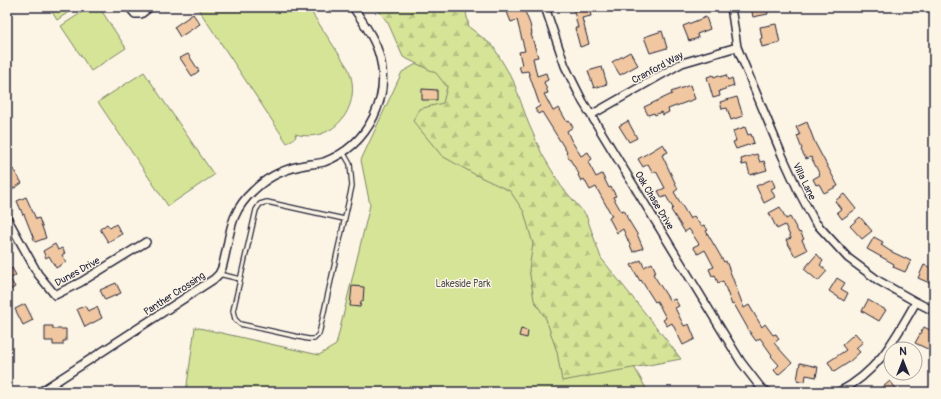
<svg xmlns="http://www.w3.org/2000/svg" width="941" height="399" font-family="Pangolin,sans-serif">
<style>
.green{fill:#d6e497;stroke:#7c8369}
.forest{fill:url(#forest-firs);stroke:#7c8369}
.building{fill:#f0c7a0;stroke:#22223b}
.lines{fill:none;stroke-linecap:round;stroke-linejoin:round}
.service-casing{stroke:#22223b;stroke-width:6}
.minor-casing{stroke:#22223b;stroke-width:10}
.service{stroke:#fcf5e5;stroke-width:3.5}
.minor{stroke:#fcf5e5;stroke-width:7}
.labels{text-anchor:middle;stroke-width:3;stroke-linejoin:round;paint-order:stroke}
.street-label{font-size:10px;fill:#22223b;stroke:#fcf5e5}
.park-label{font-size:10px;fill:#4f5252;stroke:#fcf5e5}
</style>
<defs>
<pattern id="forest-firs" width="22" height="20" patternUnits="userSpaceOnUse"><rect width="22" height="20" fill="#d6e497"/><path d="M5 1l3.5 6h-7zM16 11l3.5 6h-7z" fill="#b7c383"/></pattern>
</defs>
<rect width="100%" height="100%" fill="#fcf5e5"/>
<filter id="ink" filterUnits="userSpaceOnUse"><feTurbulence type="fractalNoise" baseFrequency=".025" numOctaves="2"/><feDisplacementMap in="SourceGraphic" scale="8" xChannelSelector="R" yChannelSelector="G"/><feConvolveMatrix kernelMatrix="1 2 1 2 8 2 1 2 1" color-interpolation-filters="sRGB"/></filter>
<g filter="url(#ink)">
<path class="green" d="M49,7H76L57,20Z
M90,7H99L126,48L91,71L61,26Z
M197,7H308L348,68C364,104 335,145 295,134L296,137L287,143Z
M454,43L648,392H186L195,327L319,355L336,345L370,205L361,160L402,72Z
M144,72L214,175L168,206L98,102Z"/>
<path class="forest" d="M376,7H465L469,27L493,46L513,80L528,122L542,154L561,186L586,215L601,258L661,333L681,359L562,381L557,352L546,319L534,300L529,269L533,244L524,212L510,191L476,175L442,156L413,121L419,109L443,103L447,87L436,73L403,57L388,23Z"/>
<path class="building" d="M505,7H516L517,11L524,9L530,24L532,34H531L538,57L533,58L537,76L546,73L548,80L544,82L548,93L544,94L553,111L559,108L567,122L569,121L573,127L567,131L571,140L581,156L588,152L592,159L588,162L596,177L602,174L609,188L611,187L616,196L613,197L621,211L624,210L627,216H626L637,234L643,248L633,252L623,229L617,233L609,218L612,216L596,187L590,190L584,179L581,181L578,175L579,174L566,153L567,152L542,112L538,114L535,109L540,106L528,71L521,72L519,66L522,65L519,52L525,51L517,20L511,22Z
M573,7H584V9L589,8L591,16L582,18L589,44L580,47L575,28H578Z
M751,7H767L768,14L753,17Z
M193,14L200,24L180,37L174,27Z
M706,17L710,29L697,34L698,38L689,41L683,26Z
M776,24L780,43L762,47L760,39L762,38L760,27Z
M662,31L667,48L650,53L644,37Z
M630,52L638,65L620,75L612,62Z
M188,54L199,71L192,76L180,58Z
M602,67L607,84L594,88L588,71Z
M713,75L714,77L719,75L720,77L726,75L728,80L732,78L734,86L719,91L720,96L713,98L707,77Z
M690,85L695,99L668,109L669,112L663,115L661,112L655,115L654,113L648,115L644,107L672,94L671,92Z
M422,89L437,90V100H422Z
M737,97L743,116L731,120L727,108L722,109L720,102Z
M628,121L637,138L629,142L619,126Z
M807,122L815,143L838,186L824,193L819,184L816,185L813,179L820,175L811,157L806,159L801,150L802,149L797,136L800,135L796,127Z
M745,127L748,135L751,134L754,143L736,149L733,142L736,141L733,131Z
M663,144L668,152L662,155L678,189L674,192L690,219L694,216L701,226L704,225L708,230L706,231L724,262L726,261L744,308L749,305L762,327L765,324L773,335L776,334L779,339L774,343L792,363L778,375L774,370L779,365L771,356L772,355L760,338L756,341L751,334L734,304L732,305L723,281L718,283L715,275L712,276L709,269L714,267L705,250L698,254L693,247L699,244L689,229L685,232L671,210L673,208L666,196L662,198L658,191L665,188L656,171L653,173L648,164L643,167L638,159Z
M757,154L760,162L764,161L767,170L750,175L747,164L742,165L741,159Z
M13,169L22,183L13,189L7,180V172Z
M772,179L775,187L771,189L775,197L764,203L756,186Z
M844,194L856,209L842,219L837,212L841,209L835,201Z
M26,197L36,219L39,218L46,238L35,242L24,214L23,215L17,201Z
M780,207L786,219L790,217L799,233L800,232L804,239L802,240L807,250L795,256L786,240L791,238L785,225L777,229L769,213Z
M860,217L872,231L862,239L850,226Z
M107,224L110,228L116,224L122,234L108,242L100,229Z
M874,237L883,242L881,245L890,251L911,261L905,272L893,267L894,264L867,249Z
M55,244L58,250L62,248L65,253L62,255L66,262L56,268L49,256L46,258L43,251Z
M817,254L823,261L820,265L827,271L818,281L804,269Z
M641,260L644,267L652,263L656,272L653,274L670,301L675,299L679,306L675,308L684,326L689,324L695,339L683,345L672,323L667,326L663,320L666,318L657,301L655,302L641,280L640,281L631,265Z
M924,265L934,269V285L918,278Z
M12,268L16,275L10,279L15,287L7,292V271Z
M837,278L845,283L841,289L848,293L844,301L829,291Z
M116,283L121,293L105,300L100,290Z
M352,286L364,287L363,301H361L360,307L350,306Z
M868,300L886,310L879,321L862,311Z
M25,304L33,320L23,325L15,309Z
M85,306L88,311L97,307L102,318L85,327L77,309Z
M45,326H53V329H66V341H63V345H53V341H45Z
M924,327L934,332V347L932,351L915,343Z
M521,329L528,331L527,338L519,336Z
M855,333L863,342L856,348L860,352L848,363L834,372L828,362L846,350L842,345Z
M800,363L818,367L816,377L806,375L805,382L797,380Z
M890,381L899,392H877Z"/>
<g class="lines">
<defs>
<path id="service" d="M343,152L350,164L352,186L319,334L314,339H308L240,324L235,319L233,311L256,210L260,204L267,202L344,219
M219,274L240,279"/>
<path id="minor" d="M129,7L135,14H141L150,7
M545,7L565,66L583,102L741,362L761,388L768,392
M731,7L737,47L782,155L798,190L815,222L848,258L879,281L916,302L934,311
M591,115L682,63L737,47
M7,218L38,274L55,295L81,282L146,242
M40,392L214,279L219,274L222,268C231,237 227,215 253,191C266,178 282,170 300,166C308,164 316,164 324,162C369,145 393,96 378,51C373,35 362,21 353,7
M839,392C879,371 894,340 916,302"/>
</defs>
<use href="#service" class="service-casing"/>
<use href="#minor" class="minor-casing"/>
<use href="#service" class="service"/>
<use href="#minor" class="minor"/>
</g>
</g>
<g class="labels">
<g class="street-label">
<text transform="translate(657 67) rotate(-28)" y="4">Cranford Way</text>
<text transform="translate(805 181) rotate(64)" y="4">Villa Lane</text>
<text transform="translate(655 200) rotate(59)" y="4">Oak Chase Drive</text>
<text transform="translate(77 271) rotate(-29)" y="4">Dunes Drive</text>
<text transform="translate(174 293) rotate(-33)" y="4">Panther Crossing</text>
</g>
<g class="park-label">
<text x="463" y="287">Lakeside Park</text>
</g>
</g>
<rect width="941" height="399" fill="none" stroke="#fcf5e5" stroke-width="24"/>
<rect x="12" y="12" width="917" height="375" fill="none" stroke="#22223b" stroke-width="1.5" filter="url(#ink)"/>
<g transform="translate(903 361)"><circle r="19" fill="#fcf5e5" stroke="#a5a1a1"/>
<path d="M0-3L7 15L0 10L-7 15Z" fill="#22223b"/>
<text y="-6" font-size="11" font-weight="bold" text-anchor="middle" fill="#22223b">N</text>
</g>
</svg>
